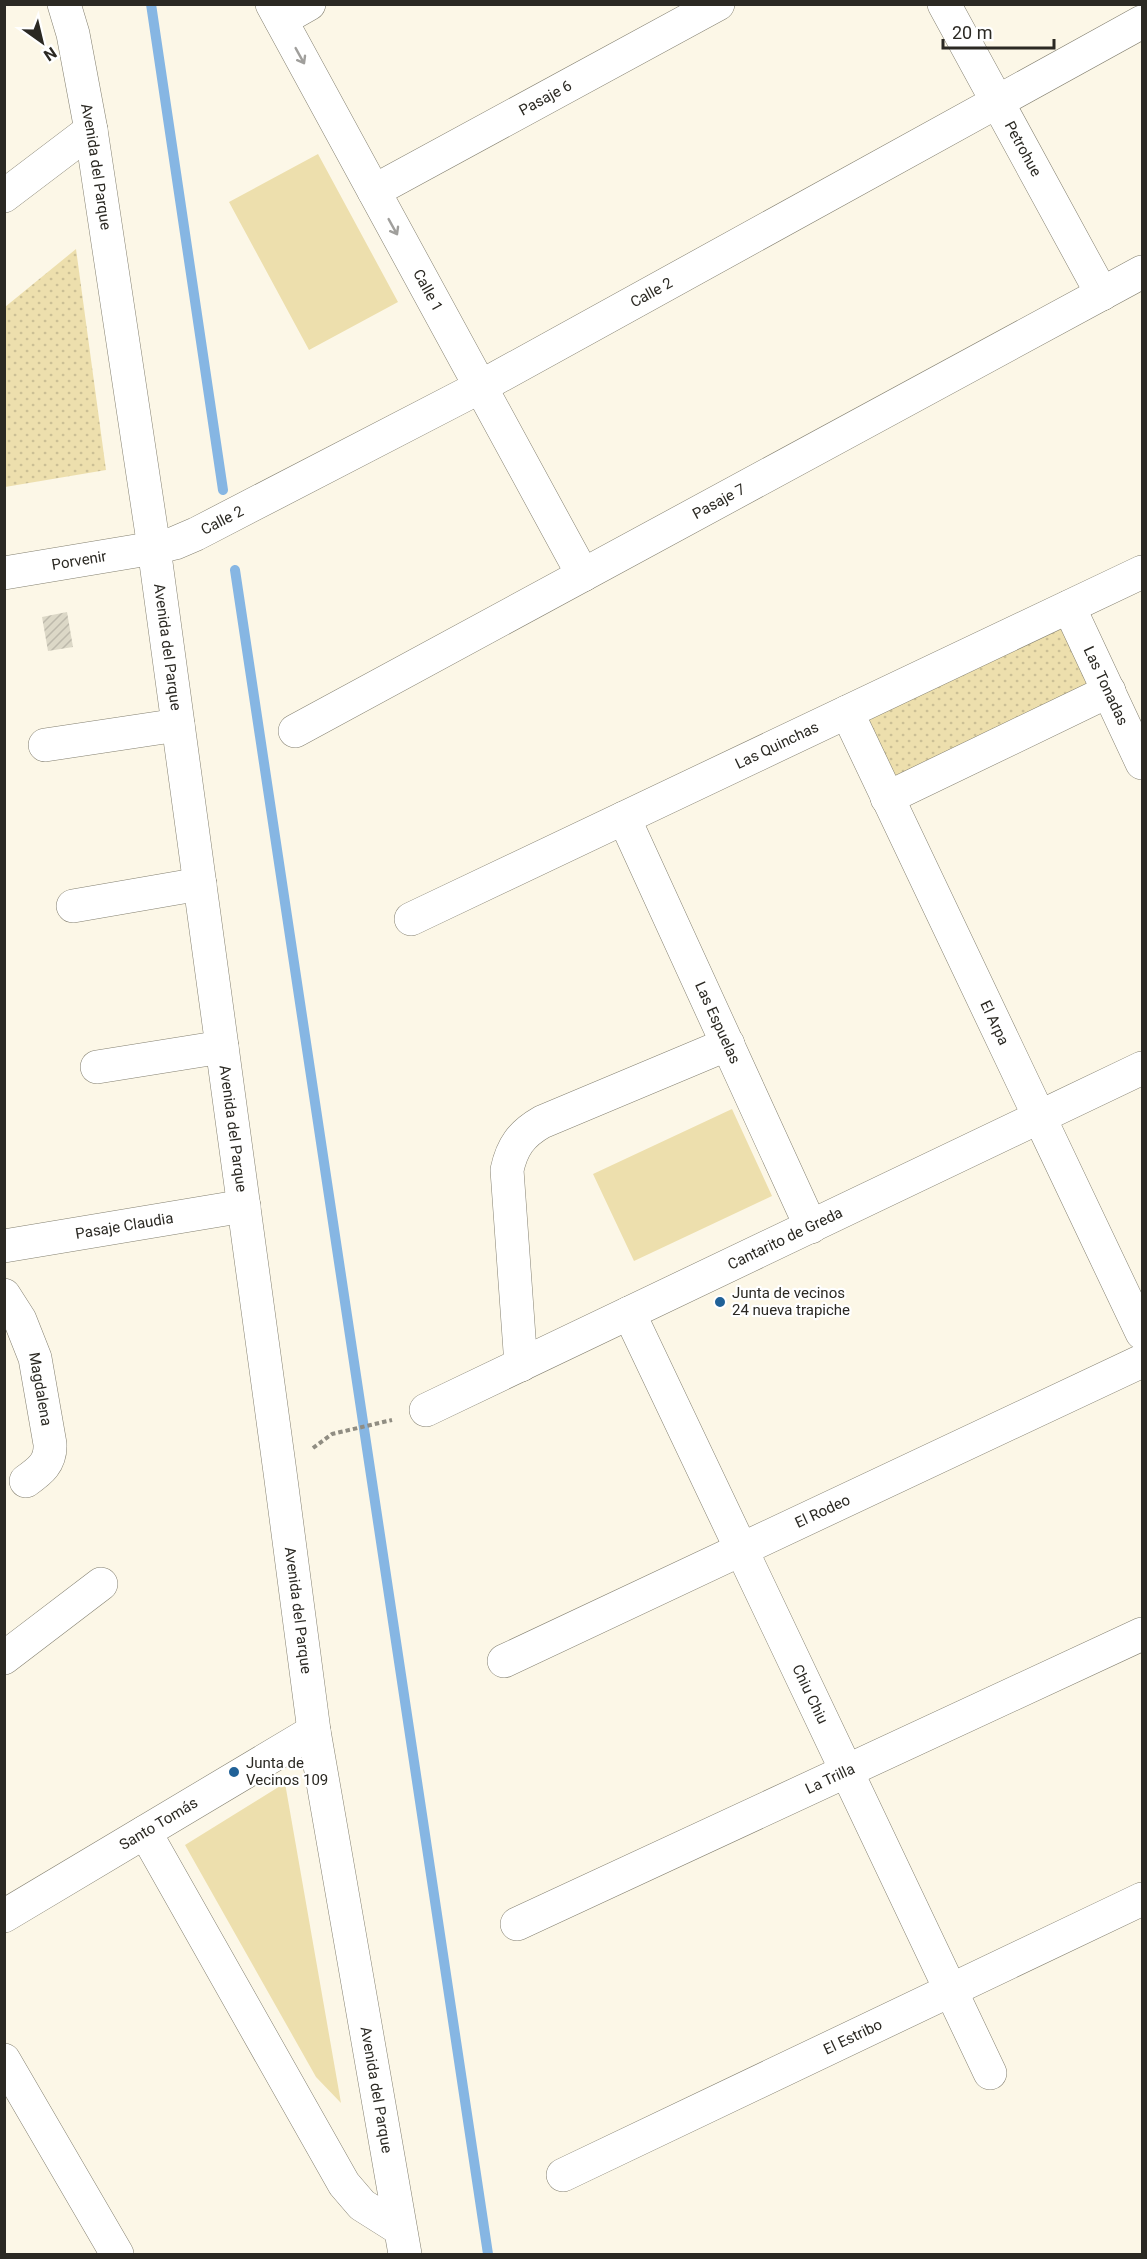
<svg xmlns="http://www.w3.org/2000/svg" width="1147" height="2259" font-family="Roboto,sans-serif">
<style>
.grass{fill:url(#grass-dots)}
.park{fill:#eddfad}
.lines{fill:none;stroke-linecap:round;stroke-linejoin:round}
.stream{stroke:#86b6e3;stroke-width:10}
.building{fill:url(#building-hatch)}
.minor-casing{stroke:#848071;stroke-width:34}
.tertiary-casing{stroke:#848071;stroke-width:34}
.path{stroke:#908d82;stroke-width:4;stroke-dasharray:4.5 3;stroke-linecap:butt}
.minor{stroke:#fff;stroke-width:33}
.tertiary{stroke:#fff;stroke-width:33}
.oneway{stroke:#a09f9c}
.poi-dot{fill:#206197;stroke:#fff;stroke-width:2}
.labels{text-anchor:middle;stroke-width:4.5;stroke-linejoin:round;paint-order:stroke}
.street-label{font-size:15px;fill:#2b2923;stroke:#fff}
.poi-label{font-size:15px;fill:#2b2923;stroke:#fff;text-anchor:start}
</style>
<defs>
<pattern id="grass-dots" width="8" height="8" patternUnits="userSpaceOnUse" patternTransform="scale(1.5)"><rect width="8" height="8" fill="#eddfad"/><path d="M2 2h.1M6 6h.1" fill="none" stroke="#cbbf95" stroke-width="1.8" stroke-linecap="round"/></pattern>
<pattern id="building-hatch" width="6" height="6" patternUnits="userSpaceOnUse" patternTransform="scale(1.5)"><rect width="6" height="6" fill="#dcd8c7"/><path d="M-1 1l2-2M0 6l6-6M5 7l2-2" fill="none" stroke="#bdb9ab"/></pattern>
</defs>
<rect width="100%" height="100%" fill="#fcf7e7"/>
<path class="grass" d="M76,249L106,470L5,487V307Z
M1063,624L1095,688L897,781L864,719Z"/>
<path class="park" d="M318,154L398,302L309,350L229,202Z
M732,1109L772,1196L634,1261L593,1174Z
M285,1783L341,2103L316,2077L185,1845Z"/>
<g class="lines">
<path class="stream" d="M151,4L223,490
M235,570L488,2254"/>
</g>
<path class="building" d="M67,612L73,647L48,651L42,617Z"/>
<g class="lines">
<defs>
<g id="minor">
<path id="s1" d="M272,4L583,575"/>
<path id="s2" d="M944,4L1102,294"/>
<path d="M281,20L309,4"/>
<path id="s3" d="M374,191L718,4"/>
<path d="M4,196L91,130"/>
<path id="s4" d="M154,548L280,1472L314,1731L405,2254"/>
<path id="s5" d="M1069,607L1142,763"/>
<path id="s6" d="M847,712L1142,1333"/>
<path id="s7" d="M295,731L1142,272"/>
<path d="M45,745L178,725"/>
<path d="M887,798L1109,691"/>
<path id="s8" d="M624,818L811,1227"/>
<path d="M73,906L200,884"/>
<path id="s9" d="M411,919L1142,572"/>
<path d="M97,1067L222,1047"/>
<path id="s10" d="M4,1246L244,1206"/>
<path id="s11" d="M4,1295L20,1320L35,1358L50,1444C51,1463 40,1471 26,1481"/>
<path id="s12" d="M629,1313L990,2073"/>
<path d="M521,1365L507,1170C512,1147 521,1134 542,1122L728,1044"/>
<path id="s13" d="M426,1410L1142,1068"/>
<path d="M4,1658L101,1584"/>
<path id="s14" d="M504,1661L1142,1361"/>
<path d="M145,1832L344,2184L362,2205L400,2229"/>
<path id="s15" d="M4,1916L314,1731"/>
<path id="s16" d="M517,1924L1142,1634"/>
<path d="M4,2060L117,2254"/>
<path id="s17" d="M563,2175L1142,1899"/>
</g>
<g id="tertiary">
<path id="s18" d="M64,4L73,34L91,130L154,548"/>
<path id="s19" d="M4,573L154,548L175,543L196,534L480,387L1142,22"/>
</g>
</defs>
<use href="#minor" class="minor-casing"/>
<use href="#tertiary" class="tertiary-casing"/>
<path class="path" d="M313,1448L332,1434L392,1420"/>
<use href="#minor" class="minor"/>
<use href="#tertiary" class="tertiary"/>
</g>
<defs><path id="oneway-shaft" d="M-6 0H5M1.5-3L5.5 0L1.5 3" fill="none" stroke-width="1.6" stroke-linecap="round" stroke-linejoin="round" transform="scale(1.5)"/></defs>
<g class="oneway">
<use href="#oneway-shaft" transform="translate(300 56) rotate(61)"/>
<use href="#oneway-shaft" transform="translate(393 227) rotate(61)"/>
</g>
<g class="poi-dot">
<circle cx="720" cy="1302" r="6"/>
<circle cx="234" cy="1772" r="6"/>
</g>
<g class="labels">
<g class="street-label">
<text dy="5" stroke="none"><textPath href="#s3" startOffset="195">Pasaje 6</textPath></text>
<text dy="5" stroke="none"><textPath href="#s2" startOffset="165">Petrohue</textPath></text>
<text dy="5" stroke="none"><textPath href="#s18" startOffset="166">Avenida del Parque</textPath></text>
<text dy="5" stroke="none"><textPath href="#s1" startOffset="326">Calle 1</textPath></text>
<text dy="5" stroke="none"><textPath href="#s19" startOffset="712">Calle 2</textPath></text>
<text dy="5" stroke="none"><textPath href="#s7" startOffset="482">Pasaje 7</textPath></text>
<text dy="5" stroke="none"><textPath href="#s19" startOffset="226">Calle 2</textPath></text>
<text dy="5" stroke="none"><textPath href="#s19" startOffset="76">Porvenir</textPath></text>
<text dy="5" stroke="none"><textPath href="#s4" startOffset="100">Avenida del Parque</textPath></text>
<text dy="5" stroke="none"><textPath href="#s5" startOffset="87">Las Tonadas</textPath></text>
<text dy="5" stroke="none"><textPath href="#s9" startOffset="405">Las Quinchas</textPath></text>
<text dy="5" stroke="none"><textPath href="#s8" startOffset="225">Las Espuelas</textPath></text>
<text dy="5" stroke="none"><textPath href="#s6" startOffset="344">El Arpa</textPath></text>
<text dy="5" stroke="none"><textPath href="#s4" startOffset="586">Avenida del Parque</textPath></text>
<text dy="5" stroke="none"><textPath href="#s10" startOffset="122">Pasaje Claudia</textPath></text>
<text dy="5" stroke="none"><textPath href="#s13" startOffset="398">Cantarito de Greda</textPath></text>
<text dy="5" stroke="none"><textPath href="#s11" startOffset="102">Magdalena</textPath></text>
<text dy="5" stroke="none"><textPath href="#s14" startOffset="352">El Rodeo</textPath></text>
<text dy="5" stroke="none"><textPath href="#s4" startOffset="1072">Avenida del Parque</textPath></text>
<text dy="5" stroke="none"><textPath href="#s12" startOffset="422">Chiu Chiu</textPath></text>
<text dy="5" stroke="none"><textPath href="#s16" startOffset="345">La Trilla</textPath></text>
<text dy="5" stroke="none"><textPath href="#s15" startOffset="180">Santo Tomás</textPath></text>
<text dy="5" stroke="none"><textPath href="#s17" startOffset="321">El Estribo</textPath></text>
<text dy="5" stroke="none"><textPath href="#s4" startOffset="1558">Avenida del Parque</textPath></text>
</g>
<g class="poi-label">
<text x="732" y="1298">Junta de vecinos<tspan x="732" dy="17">24 nueva trapiche</tspan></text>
<text x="246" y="1768">Junta de<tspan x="246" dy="17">Vecinos 109</tspan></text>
</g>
</g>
<rect width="1147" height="2259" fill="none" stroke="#2b2923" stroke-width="12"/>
<g transform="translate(42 42) rotate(146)" stroke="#ffffff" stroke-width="4.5" paint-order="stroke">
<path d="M0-4.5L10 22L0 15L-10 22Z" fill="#2b2923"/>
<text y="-9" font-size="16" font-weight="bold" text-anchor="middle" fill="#2b2923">N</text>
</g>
<path d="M943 39v9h111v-9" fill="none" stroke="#2b2923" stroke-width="3"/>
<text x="952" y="39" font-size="18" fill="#2b2923" stroke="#ffffff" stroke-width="4.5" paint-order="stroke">20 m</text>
</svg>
